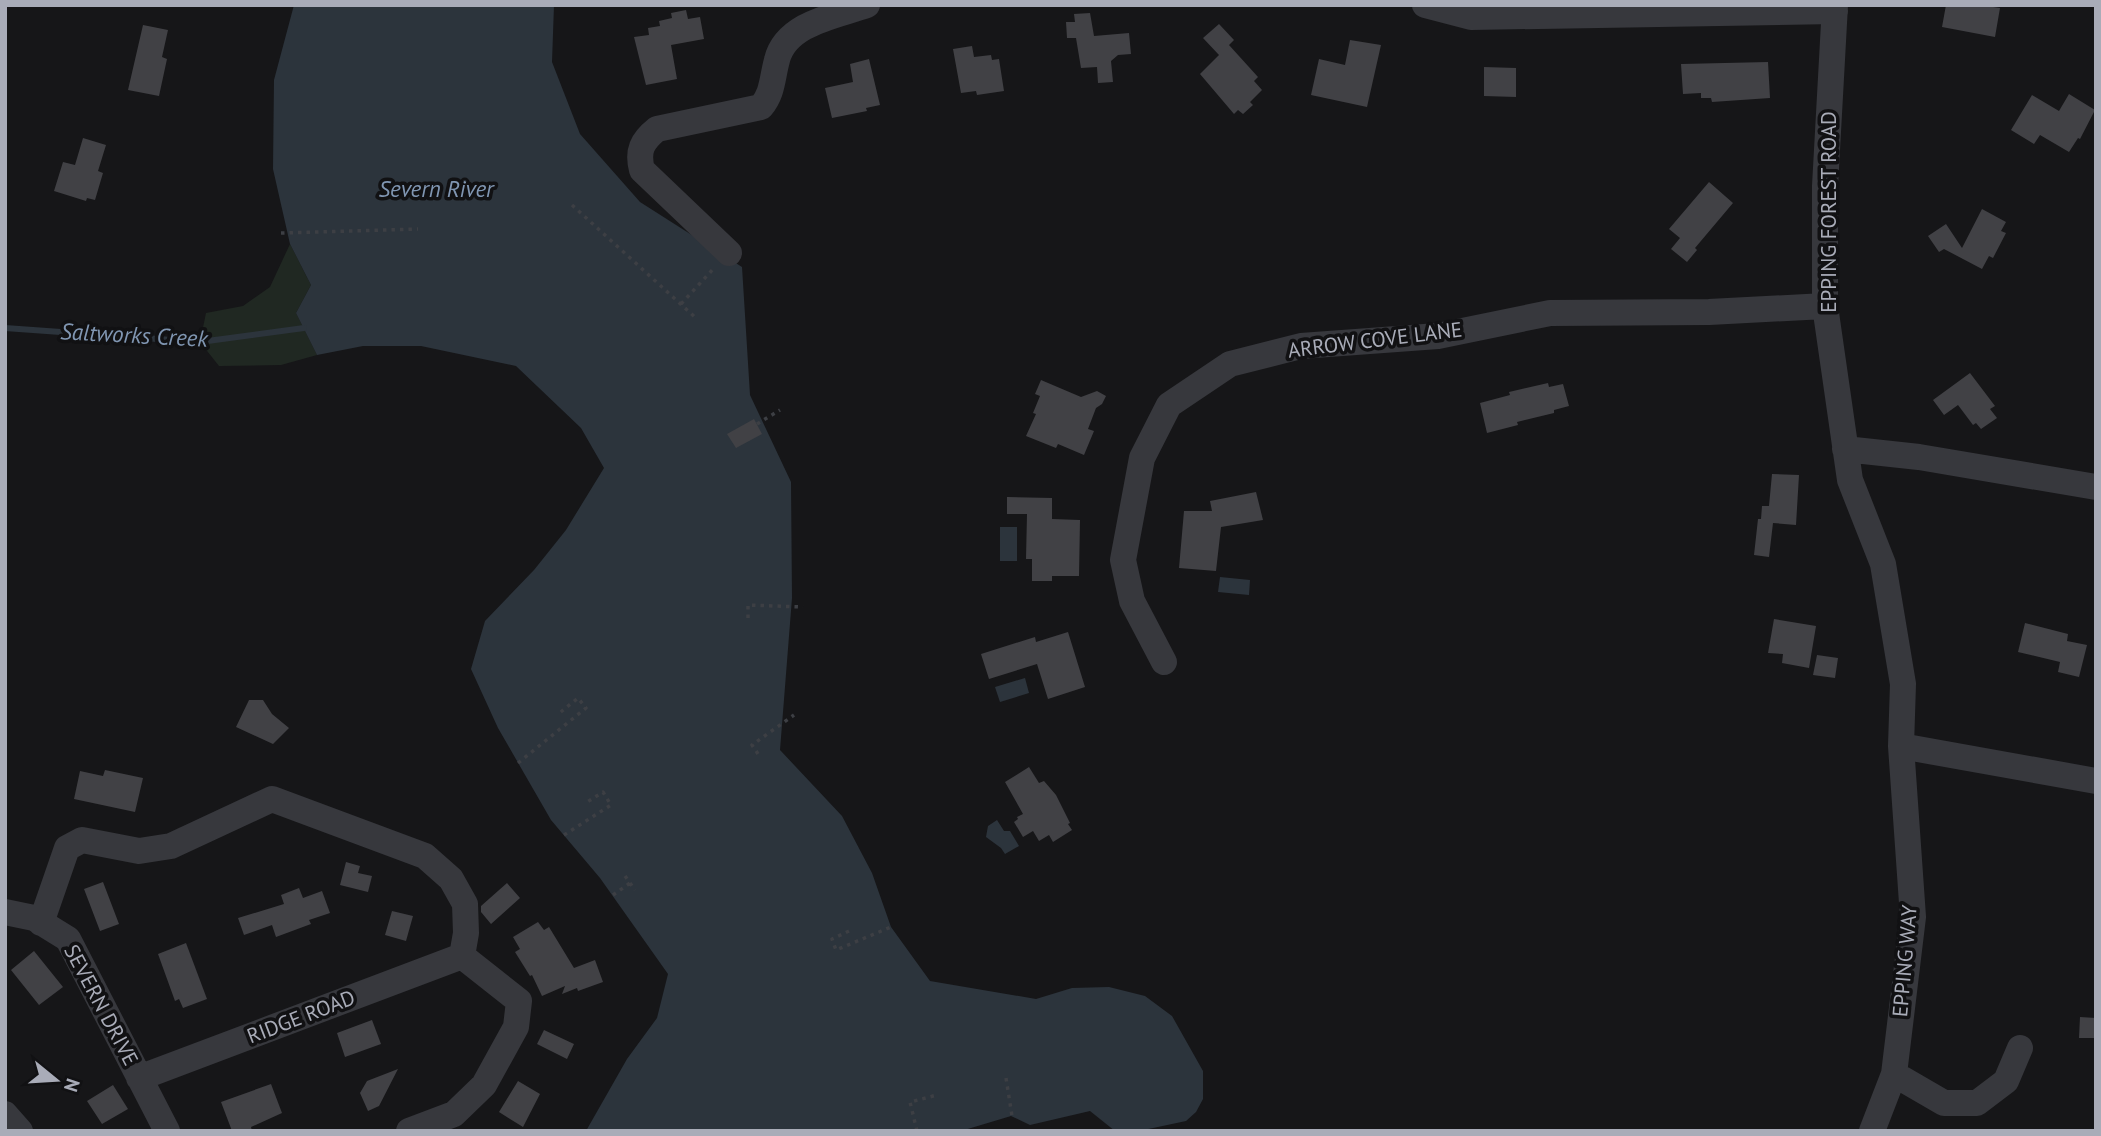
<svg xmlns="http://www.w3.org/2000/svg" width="2101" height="1136" font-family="'PT Sans',sans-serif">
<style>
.green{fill:#202822}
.water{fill:#2c343c}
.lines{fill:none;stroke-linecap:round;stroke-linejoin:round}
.stream{stroke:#2c343c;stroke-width:6}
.building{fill:#414145}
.path{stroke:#3d3f44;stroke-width:3.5;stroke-dasharray:3.5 5;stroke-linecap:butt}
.minor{stroke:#37383d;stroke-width:26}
.labels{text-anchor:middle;stroke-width:7;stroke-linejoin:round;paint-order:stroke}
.street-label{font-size:21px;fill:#a9acb8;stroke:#111113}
.water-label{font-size:23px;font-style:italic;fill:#8096b2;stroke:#111113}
</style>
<rect width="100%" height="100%" fill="#161618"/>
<path class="green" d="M290,244L311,285L296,313L317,355L281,365L219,366L200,342L206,313L243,306L270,287Z"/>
<path class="water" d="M294,5H554L552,62L580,134L640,202L742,267L750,395L791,482L792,598L780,750L842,816L872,873L891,927L930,981L1036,999L1072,988L1109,987L1145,996L1172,1016L1203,1071V1099L1196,1112L1186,1121L1139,1131H1115L1090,1111L1030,1125L1011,1116L961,1131H586L627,1059L657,1018L668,974L600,878L551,820L498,728L471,669L485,621L534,570L566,530L604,468L581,428L516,366L421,346H363L317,355L296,313L311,285L290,244L273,169L274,80Z
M1000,527H1017V561H1000Z
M1220,577L1250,580L1249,595L1218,592Z
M1025,678L1029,693L1000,702L995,687Z
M997,820L1004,831H1010L1019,846L1005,854L1001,848L986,837L988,826Z"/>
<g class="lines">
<path class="stream" d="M5,328L200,342L304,328"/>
</g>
<path class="building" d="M1946,5H1980L2000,8L1995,37L1942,27Z
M686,10L688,19L700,17L704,39L671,45L677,79L646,85L634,37L649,35L648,28L660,26L659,21L672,18L671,13Z
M1090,13L1094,36L1129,33L1131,54L1118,55L1111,61L1113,82L1098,83L1097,67L1081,68L1076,38H1067L1066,22H1075L1074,14Z
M1219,24L1234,40L1219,55L1203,38Z
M143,25L168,30L162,57L167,59L159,96L128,90Z
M1350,40L1381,45L1367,107L1311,95L1319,59L1345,65Z
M1229,45L1258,77L1254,81L1262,90L1250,102L1253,105L1243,114L1238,110L1234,114L1200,74Z
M972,46L974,57L991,55L992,60L999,59L1004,91L977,95L976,91L961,93L953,49Z
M869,59L880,105L866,108L867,111L832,118L825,88L853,82L850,64Z
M1768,62L1770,98L1712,102L1711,98H1701V93L1683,94L1681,64Z
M1484,67L1516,68V97L1484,96Z
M2069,94L2095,110L2080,139L2078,138L2069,152L2040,135L2034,144L2011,130L2032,95L2059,111Z
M83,138L106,145L98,171L103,173L95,200L87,198L86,201L54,191L63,162L75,165Z
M1709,182L1733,203L1695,248L1697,250L1687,262L1671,249L1680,238L1669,229Z
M1982,209L2006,222L2001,231L2006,233L1993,258L1989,256L1982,269L1944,249L1939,252L1928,236L1946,224L1962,248Z
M1970,373L1995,406L1990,409L1997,418L1981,429L1976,423L1973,425L1958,405L1944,415L1933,400Z
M1041,380L1081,397L1097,391L1106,396L1102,404L1096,408L1088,429L1094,431L1084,455L1058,444L1056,448L1026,436L1036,414L1033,413L1040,396L1035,394Z
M1548,383L1549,387L1563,384L1569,406L1554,410V413L1517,422L1518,425L1487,433L1480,403L1510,395L1509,392Z
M754,419L762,434L736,448L727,434Z
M1772,474L1799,475L1796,525L1773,523L1769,557L1754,555L1758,519H1761L1762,506H1769Z
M1256,492L1263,520L1221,527L1216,571L1179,568L1184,511H1212L1210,501Z
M1007,497L1052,498V519L1080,520L1079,576H1052V581H1032V559H1026L1027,514H1007Z
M1774,619L1816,626L1809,668L1782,663L1783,654L1768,653Z
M2025,623L2068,634L2067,641L2087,645L2079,677L2058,672L2060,662L2018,652Z
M1068,632L1085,687L1048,699L1037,664L989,679L981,654L1035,637L1036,642Z
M1817,655L1838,658L1835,678L1813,675Z
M249,700H263L272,714L289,728L273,744L236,727Z
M1029,767L1039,783L1044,781L1056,795L1070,823L1068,824L1072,830L1053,842L1049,835L1039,841L1033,831L1023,837L1014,822L1018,819L1017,817L1023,814L1005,782Z
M105,770L143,778L135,812L74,799L80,771L103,776Z
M346,862L360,866L358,873L372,876L368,892L340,885Z
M103,882L119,924L100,931L84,889Z
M507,883L520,898L491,924L481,912V906Z
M299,888L303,898L322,891L330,913L309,920L311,924L276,937L272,925L244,935L238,918L284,904L281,895Z
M392,911L413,916L406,941L385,935Z
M538,922L544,930L549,927L574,968L595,960L603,982L578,991L577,988L562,994L565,986L542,996L532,975L530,976L515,952L520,949L513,937Z
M186,943L207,999L183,1008L179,999L175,1001L158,954Z
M34,951L63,987L39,1005L11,970Z
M2080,1017L2096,1018V1038H2079Z
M372,1020L381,1044L345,1057L337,1033Z
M544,1030L574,1044L567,1059L537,1044Z
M398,1069L379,1106L368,1111L360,1093L367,1081Z
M518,1081L540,1094L523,1127L499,1112Z
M271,1084L282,1113L251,1127L252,1131H232L221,1102Z
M113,1085L128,1109L102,1124L87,1101Z"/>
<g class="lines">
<path class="path" d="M572,205L697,319
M281,233L418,229
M681,304L715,267
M757,424L780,410
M748,618V605L803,607
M758,754L752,745L794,715
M518,763L586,708L578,698L557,715
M564,835L611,805L603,792L584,804
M625,876L635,890
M613,895L630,883
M849,931L832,939L836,950L891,927
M1006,1078L1012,1116
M917,1131L910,1102L937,1095"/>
<path class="minor" d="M1425,5L1471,17L1835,11
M1835,5L1825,186V306L1850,480L1883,564L1903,684L1901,746L1913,917L1894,1074L1872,1131
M729,253L642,170C637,151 642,141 657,129L761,107C773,93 772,78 777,60C786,23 836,16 867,5
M1845,449L1919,457L2096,487
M1164,662L1132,601L1123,560L1142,458L1169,405L1230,364L1301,346L1438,336L1550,313L1709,312L1825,306
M1901,746L2096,781
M5,912L34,918L68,939L167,1131
M41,923L67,848L82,840L139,851L171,846L272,799L425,856L451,879L465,904L466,933L462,956
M1894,1074L1944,1103H1977L2006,1081L2020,1048
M139,1078L462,956
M5,1114L20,1131
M409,1131L454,1114L484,1085L516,1027L519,1001L462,956"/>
</g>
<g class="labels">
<g class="street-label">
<text transform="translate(1829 212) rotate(-90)" y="7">EPPING FOREST ROAD</text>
<text transform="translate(1375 340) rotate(-7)" y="7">ARROW COVE LANE</text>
<text transform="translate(1905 961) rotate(-85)" y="7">EPPING WAY</text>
<text transform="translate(101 1005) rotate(62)" y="7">SEVERN DRIVE</text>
<text transform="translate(301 1017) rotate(-21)" y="7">RIDGE ROAD</text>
</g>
<g class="water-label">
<text x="436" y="197">Severn River</text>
<text transform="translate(134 335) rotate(3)" y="8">Saltworks Creek</text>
</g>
</g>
<rect width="2101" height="1136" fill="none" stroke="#a9acb8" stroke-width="14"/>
<g transform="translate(56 1080) rotate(108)" stroke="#111113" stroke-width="5" paint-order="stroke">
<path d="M0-5L12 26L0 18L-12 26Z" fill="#a9acb8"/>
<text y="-10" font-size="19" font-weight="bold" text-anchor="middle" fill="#a9acb8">N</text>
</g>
</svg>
